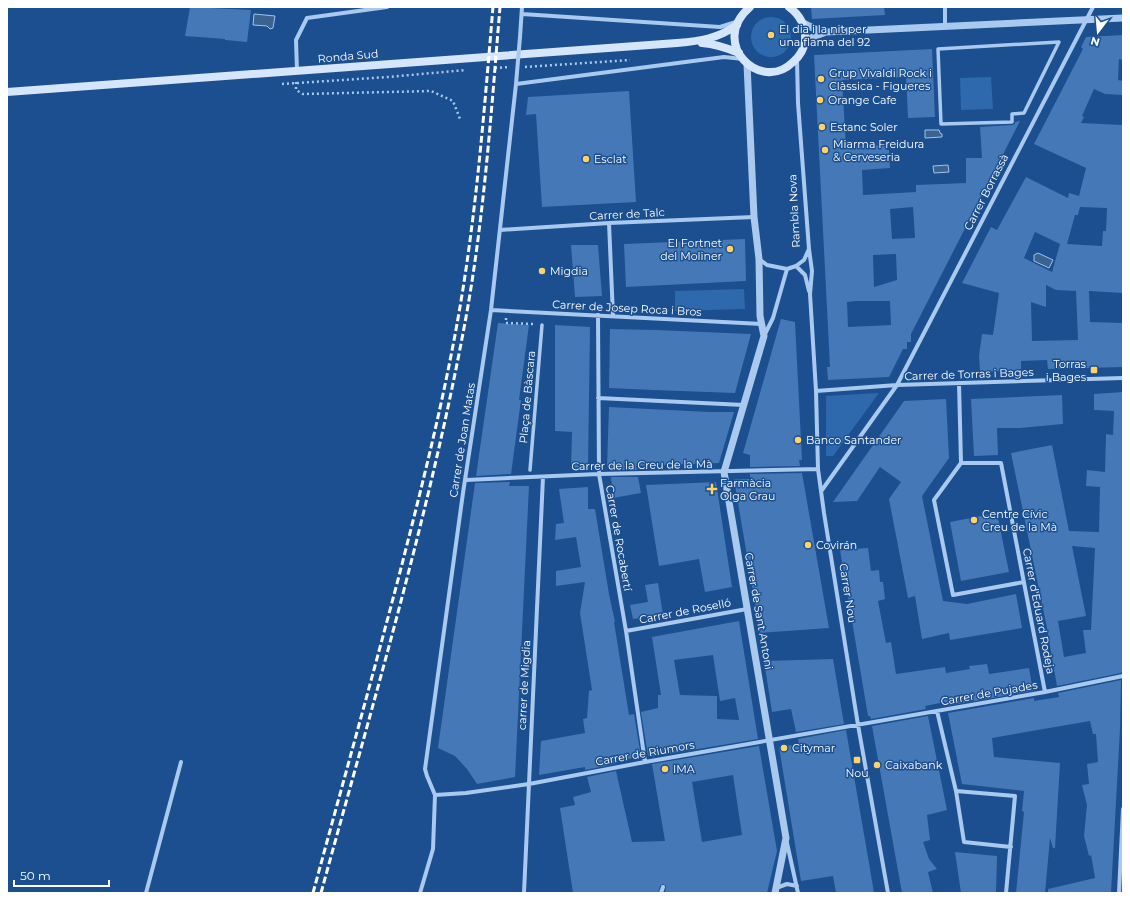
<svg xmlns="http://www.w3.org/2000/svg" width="1130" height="900" font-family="Montserrat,sans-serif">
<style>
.green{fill:#2e69ad}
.water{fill:#3c6290;stroke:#9cc4f0}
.building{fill:#4478b7;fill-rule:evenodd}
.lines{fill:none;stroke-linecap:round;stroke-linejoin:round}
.path{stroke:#a9c9ee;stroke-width:2.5;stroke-dasharray:2 3;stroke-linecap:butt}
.pedestrian{stroke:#a9c9ee;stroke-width:3.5}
.minor{stroke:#a9c9ee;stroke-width:4}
.tertiary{stroke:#a9c9ee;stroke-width:7}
.secondary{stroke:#d6e6fa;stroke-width:8}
.rail{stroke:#fff;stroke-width:3;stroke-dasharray:7 3;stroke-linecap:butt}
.minor-bridge{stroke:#a9c9ee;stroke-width:4}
.poi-dot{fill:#ffd166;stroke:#1b4f8f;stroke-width:1.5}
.labels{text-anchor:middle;stroke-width:3;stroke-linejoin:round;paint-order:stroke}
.poi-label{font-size:11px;fill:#fff;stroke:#1b4f8f;text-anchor:start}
.street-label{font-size:11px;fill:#fff;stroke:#1b4f8f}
</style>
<rect width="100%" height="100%" fill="#1b4f8f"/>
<path class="green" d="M751 37a20 20 0 1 1 40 0a20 20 0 1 1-40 0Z
M991,77L993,109L961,110L960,78Z
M744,289L745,309L675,311V291Z
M879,393L833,456H826V396Z"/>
<path class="water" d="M254,14L275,16L273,28L270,29L267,26L253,25Z
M925,130H939L940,133L942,134V137L925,138Z
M948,165L949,172L934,173L933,166Z
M1038,253L1053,260L1049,268L1034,261V255Z"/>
<path class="building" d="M190,7L251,10L247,42L225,40V39L185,36Z
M811,7H884L885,15L812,19Z
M1123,35V60L1119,59L1118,80L1123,81V95L1105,94L1094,89L1082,116L1084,117L1081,123L1123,125V293L1089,291L1090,322L1123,323V367L1048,369L1047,360L1021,361V370L980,372L979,356L982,334L993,335L999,293L962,283L991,227L997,230L1026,177L1068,198L1069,193L1079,196L1086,168L1034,144L1083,49L1081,47L1086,37ZM1080,207L1107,208L1106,231H1103L1102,246L1067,244L1075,215H1078ZM1035,232L1060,244L1052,272L1024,258ZM1046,285L1056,290L1076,291L1078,340L1032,341L1031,302L1046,307Z
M932,49L935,117L908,118L906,77L842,80L846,147L887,145V150H889L890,168L862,170L863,195L916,192V185L966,183V158H982L980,127L1012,125L1015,124V122L1020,121L911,334V342H907V349H903L889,377L828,380L827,367H830L814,55ZM913,207L915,238L892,239L890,209ZM896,254L897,280L874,287L873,255ZM856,301H890L891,325L848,327L847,302Z
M629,91L636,202L542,207L536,114L526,115L528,97Z
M745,239L746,281L626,287L624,244Z
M571,245H598L602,296L575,297Z
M781,319L795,322L802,460H799L800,466L750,467V455L743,453Z
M498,323L529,325L519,400H521L511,474L476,476Z
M555,325L590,327L588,467L571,468L572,432L555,431Z
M610,329L656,330L751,334L735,393L653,390L609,388Z
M1123,392V671H1122L1121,673L1057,686L1046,623L1011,453L1052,445L1069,531L1099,532L1100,487L1086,486L1087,470L1105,472L1106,434L1113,435L1114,411L1094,410V394ZM1072,546L1095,548L1091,630H1083L1086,653L1064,657L1058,621L1086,616Z
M1062,395L1063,424L1020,428H997L998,455L974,456L971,399Z
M946,399L949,458L922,496L943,601L967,604L1016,594L1022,628L950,640L949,633L922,639L915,596L908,598L889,499L901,482L880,467L857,501L833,502L904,401Z
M609,407L709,412H734L719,463L636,466L637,470H610V467H607Z
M802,473L829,628L760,633L734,479H750V474Z
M611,477H638L641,493L613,498Z
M510,482L509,486H529L515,777L477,784L467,769L455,756L438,748L475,483Z
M716,482L732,587L705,592L699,559L659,566L646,485Z
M588,487V509H595L609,594L615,622H614L629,715L634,714L641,757L614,761L615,764L585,770V767L539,775L541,741L585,733L583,719L587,718L589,691L592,690L580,613L585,582L556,586V571L581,567L576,537L555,540L556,524L564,523L559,489Z
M997,513L1009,572L961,581L950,522Z
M868,548L871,571L879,570L880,582H883L885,599L878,601L886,643L891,642L896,674L945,667L946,673L970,669L969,666L987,664L989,674L1029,668L1033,691L946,706L945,702L925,706L926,709L871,719L870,716H868L840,550Z
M658,583L663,615L633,619L630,605L648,602L645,585Z
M739,621L758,739L650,757V756H648L641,712L658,708V695H661L652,637ZM713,655L720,701L735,698L739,720L717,719V696L680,695L674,660Z
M833,659L844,724L796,732L791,709L772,712L764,661Z
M1121,680L1120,729L1111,893H1048V889L1095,878L1091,855L1089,856L1084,836L1087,805L1082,785L1089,784L1087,764L1098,762L1096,734H1093L1090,721L992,738L994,757L1060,763L1055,848H1053L1050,838L1045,893H1016L1024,812L1022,811L1024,791L962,784L948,713L1034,698V701L1059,697L1058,693Z
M928,716L947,810L927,815L930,840L923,842L929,859L937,869L928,872L933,893H902L872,726Z
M846,730L870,869L874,893H836L833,876L801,881L779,747L799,744L798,739Z
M759,746L777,851L767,893H665L666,886L663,884L660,886L658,893H573L560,808L575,805L573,797L591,792L587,777L616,771L632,842L665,841L652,764ZM733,775L742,835L702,842L692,782Z
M955,852L997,856L996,893H961Z"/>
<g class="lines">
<path class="path" d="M525,67L630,60
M495,68L510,67
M296,82V90L303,94L431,91L453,101L460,119
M282,84L388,77L466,70
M506,318V323L534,324"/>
<path class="pedestrian" d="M1059,42L1024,113L1012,114V122L941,124L938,49Z
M530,470L542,325"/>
<path class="minor" d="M945,7V27
M522,14L720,27L736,22
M520,37L522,7
M297,71L296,40L307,18L387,7
M609,223L613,316
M500,230L609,223L754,217
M809,249L812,271L810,294L816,391L818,469L824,513L858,725L888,893
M759,259L767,265L787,269L796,266L804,260L809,249L798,103L797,60
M796,266L805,275L809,291
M491,310L762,324
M598,315L599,474L626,631L645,762
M765,334L773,318L787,269
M959,383L961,463
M816,391L897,385L1123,378
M598,398L744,405
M961,463H1001L1045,692
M961,463L934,500L953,595L1024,582
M466,480L599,474L818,469
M822,490L897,385L1093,7
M626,631L747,609
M937,711L956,791
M435,795L466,793L529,784L645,762L1045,692L1123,676
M787,843L798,893
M776,888L787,884L797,886
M146,893L181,762
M420,893L433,849L435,795L427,776L425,769L463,493L491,310L516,84L724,57L743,59
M524,893L543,477
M661,893L663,887
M1006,893L1015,796L956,791L964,842L1011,847
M1119,893L1123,809"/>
<path class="tertiary" d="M803,23L815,29L826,32L1123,18
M805,42L813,37L826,32
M747,64L754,217L759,259L760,316L764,336L724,472L786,838L775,893"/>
<path class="secondary" d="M750,7C708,43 761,94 793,62C799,57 804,49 805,41C806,27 800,15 789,7
M702,43C715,44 727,48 739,53
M7,92L677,43C700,41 717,39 737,25"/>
<path class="rail" d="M313,893C342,786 372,679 400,572C421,490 442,407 457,324C476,219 484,113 493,7
M321,893C372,706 428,519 464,328C484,222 491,114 500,7"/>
<path class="minor-bridge" d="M516,84L520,37"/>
</g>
<g class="poi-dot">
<circle cx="771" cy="35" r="4"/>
<circle cx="821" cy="79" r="4"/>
<circle cx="820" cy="100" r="4"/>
<circle cx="822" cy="127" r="4"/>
<circle cx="825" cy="150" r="4"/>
<circle cx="586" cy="159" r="4"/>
<circle cx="730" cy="249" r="4"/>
<circle cx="542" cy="271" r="4"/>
<rect x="1090" y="366" width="8" height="8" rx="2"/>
<circle cx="798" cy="440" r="4"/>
<path d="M710 483h4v4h4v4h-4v4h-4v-4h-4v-4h4z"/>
<circle cx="974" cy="520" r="4"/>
<circle cx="808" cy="545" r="4"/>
<circle cx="784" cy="748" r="4"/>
<rect x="853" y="756" width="8" height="8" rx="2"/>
<circle cx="877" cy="765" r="4"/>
<circle cx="665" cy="769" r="4"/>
</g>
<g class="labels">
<g class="poi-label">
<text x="779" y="33">El dia i la nit per<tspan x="779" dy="13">una flama del 92</tspan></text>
<text x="829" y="77">Grup Vivaldi Rock i<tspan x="829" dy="13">Clàssica - Figueres</tspan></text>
<text x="828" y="104">Orange Cafe</text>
<text x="830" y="131">Estanc Soler</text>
<text x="833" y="148">Miarma Freidura<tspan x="833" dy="13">&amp; Cerveseria</tspan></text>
<text x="594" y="163">Esclat</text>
<text x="722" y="247" text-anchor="end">El Fortnet<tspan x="722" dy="13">del Moliner</tspan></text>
<text x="550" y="275">Migdia</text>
<text x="1086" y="368" text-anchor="end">Torras<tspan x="1086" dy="13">i Bages</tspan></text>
<text x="806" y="444">Banco Santander</text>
<text x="720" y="487">Farmàcia<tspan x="720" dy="13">Olga Grau</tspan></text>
<text x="982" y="518">Centre Cívic<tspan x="982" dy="13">Creu de la Mà</tspan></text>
<text x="816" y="549">Covirán</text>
<text x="792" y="752">Citymar</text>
<text x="885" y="769">Caixabank</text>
<text x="673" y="773">IMA</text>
<text x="857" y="777" text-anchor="middle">Nou</text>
</g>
<g class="street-label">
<text transform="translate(348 56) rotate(-5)" y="4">Ronda Sud</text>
<text transform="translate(986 192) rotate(-63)" y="4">Carrer Borrassà</text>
<text transform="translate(794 211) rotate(-93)" y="4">Rambla Nova</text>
<text transform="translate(627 214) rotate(-3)" y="4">Carrer de Talc</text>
<text transform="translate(627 308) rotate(3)" y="4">Carrer de Josep Roca i Bros</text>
<text transform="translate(969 374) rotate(-2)" y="4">Carrer de Torras i Bages</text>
<text transform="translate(527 397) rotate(-85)" y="4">Plaça de Bàscara</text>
<text transform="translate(462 440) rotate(-81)" y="4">Carrer de Joan Matas</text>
<text transform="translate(642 465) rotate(-1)" y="4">Carrer de la Creu de la Mà</text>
<text transform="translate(619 538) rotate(80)" y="4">Carrer de Rocabertí</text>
<text transform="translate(848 593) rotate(81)" y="4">Carrer Nou</text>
<text transform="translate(685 611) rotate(-11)" y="4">Carrer de Roselló</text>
<text transform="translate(759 611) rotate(80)" y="4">Carrer de Sant Antoni</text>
<text transform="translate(1039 611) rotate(79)" y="4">Carrer d'Eduard Rodeja</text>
<text transform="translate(524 685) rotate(-87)" y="4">carrer de Migdia</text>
<text transform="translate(989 693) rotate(-10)" y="4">Carrer de Pujades</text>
<text transform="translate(645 753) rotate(-10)" y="4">Carrer de Riumors</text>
</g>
</g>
<rect width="1130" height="900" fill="none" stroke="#ffffff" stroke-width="16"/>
<g transform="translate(1098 32) rotate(196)" stroke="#1b4f8f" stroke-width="3" paint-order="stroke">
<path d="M0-3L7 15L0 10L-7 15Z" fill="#ffffff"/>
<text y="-6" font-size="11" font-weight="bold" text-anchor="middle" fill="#ffffff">N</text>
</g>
<path d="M14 880v6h95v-6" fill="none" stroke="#ffffff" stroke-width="2"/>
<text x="20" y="880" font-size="12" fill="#ffffff" stroke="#1b4f8f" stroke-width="3" paint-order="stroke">50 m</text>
</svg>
